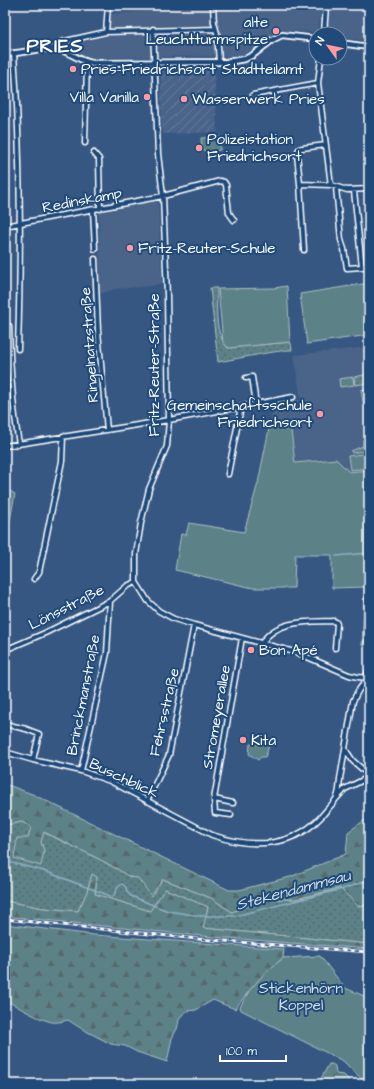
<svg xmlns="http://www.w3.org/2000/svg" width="374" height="1089" font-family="'Architects Daughter',sans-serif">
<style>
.built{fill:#4a6389}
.industrial{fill:url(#industrial-furrows)}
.grass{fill:url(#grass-dots);stroke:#adc0c3}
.forest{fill:url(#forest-firs);stroke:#adc0c3}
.wetland{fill:url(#wetland-marsh);stroke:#adc0c3}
.green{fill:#5b8187;stroke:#adc0c3}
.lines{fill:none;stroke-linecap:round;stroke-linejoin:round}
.stream{stroke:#8fb1c5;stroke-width:1.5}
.minor-casing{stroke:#fff;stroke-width:7}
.tertiary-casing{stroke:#fff;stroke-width:8}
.minor{stroke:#1f4a7a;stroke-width:4}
.tertiary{stroke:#1f4a7a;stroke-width:4.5}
.rail-casing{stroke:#fff;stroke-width:3}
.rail{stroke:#1f4a7a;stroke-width:1.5;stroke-dasharray:4.5;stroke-linecap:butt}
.poi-dot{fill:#ff9aa2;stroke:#1f4a7a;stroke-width:1.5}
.labels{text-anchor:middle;stroke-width:4;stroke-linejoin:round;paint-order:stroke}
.poi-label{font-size:15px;fill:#fff;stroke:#1f4a7a;text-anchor:start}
.street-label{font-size:15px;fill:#fff;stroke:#1f4a7a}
.park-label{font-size:15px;fill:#d6e0e1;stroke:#1f4a7a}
.water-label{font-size:16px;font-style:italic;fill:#d0dee7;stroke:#1f4a7a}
.district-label{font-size:19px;font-weight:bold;letter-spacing:1px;fill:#fff;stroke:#1f4a7a}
</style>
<defs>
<pattern id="industrial-furrows" width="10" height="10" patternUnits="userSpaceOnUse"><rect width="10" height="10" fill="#4a6389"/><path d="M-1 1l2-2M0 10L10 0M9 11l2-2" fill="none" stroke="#657a9b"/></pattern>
<pattern id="grass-dots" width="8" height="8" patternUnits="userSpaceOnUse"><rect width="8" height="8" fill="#5b8187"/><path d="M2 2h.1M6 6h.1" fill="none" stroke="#54696c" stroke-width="1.8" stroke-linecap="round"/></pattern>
<pattern id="forest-firs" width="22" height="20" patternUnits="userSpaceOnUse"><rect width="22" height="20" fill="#5b8187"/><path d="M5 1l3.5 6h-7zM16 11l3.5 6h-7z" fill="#54696c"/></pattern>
<pattern id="wetland-marsh" width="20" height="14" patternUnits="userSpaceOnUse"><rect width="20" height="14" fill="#5b8187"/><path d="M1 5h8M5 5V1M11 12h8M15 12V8" fill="none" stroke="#54696c"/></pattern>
</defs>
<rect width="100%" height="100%" fill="#365782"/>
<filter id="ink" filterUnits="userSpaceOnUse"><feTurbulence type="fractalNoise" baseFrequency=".025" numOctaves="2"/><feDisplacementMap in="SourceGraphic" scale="8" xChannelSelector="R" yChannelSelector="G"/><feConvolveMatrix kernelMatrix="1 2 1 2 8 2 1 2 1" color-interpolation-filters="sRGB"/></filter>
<g filter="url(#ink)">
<path class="built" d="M213,5H321L319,32L281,31L242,56L84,58L63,48V45L110,36V14Z
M328,5H369V41L340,38V34H327Z
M158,200L162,283L151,286L116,289L100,294L99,213Z
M369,347V470L349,472L320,459L294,463L290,424L269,429L273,405L301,400L294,355Z"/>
<path class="industrial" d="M214,64L217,132L163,134L161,119V72L169,67Z"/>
<path class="grass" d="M210,288H217C217,308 214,333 228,348L290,342L291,343L292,350H288L267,353L218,362Z
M369,374V383L355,385L354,377Z
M369,388V425L367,409L363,402L361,390Z
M363,440H369V449L364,451L352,453L351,451L363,446Z
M22,822L32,827L28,838L44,851L41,842L43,832L97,858L117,869L130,877L163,879L211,898L232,912L266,899H296L341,888L358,906L369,905V944L202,928L208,907L165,889L150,911L95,894L97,878L92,875L87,892L78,911L43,908L5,901V825Z"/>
<path class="forest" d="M5,784L32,794L229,890H239L290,877L346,854L348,832L369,817V905L358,906L340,888L296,899H266L232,912L211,898L163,879L151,896L138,878L130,877L117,869L97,858L44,832L41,842L44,851L41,866L14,858L17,838H28L31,827L22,822L5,825Z
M92,874L97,877L95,894L150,911L165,889L208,907L203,928L369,944V949L202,936L5,916V901L43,908L78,911L87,892Z
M5,924L94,935L284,949L283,958C265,973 249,990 235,1009L213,1000L196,1010L187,1011L182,1015L179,1020L177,1029L172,1038L167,1062L137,1052L125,1046L111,1044L82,1029L68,1020C63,1021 57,1023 52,1022C37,1019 19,1007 5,1000Z"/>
<path class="wetland" d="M329,1064H332L335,1066L336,1074L344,1075L353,1084H318Z"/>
<path class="green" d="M220,137V150L207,152L202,149L201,138Z
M369,283V335L307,344L300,294Z
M287,286L290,342L229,348L223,343L218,289L274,288Z
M353,377L354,385L340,387L339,379Z
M290,423L295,463L336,459L349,472L369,470V635L362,646L365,587L332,588V555H295L294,588H253L175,570L181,534L186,535L189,523L244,532L258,483L269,429Z
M369,453V468L350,470L348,456Z
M5,488L15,494L6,542H5Z
M262,742L270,744L265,757H261L258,760L249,754L250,744L261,745Z
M320,956L345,988L369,998V1084H367L343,1061L241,1010L240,1007L249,991L263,975L283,958Z"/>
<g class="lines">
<path class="stream" d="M336,556L368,553
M5,861L44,871L113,897L118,887L122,884L126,887L127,892L131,896L168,911L200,916H235L343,889L369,880"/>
<defs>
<path id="minor" d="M213,5L214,23L217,33L219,62
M153,29L158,154L163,196L167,295L169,420L167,446L149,489L141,523L136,554V582L148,601L159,611L174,619L194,625L298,653L349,675L358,677L369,678
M106,32L108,5
M324,34L326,5
M57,49L61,42L106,32L215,29
M14,54C21,152 21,251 18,349
M321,58L318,83L331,185
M253,95L318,83
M85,143L87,62
M326,145L302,148L299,149L297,154L300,184L331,185L347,190L369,189
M94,153L99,159L100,209
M300,184L304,250
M336,187L341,240L344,249L347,268L362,267
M354,191L362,267L367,266
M93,210L95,249
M5,226L163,196L220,181L224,182L226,185L229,213L234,220
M95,259L98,331L107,430
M5,326H9C10,367 12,403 19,444
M246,378L252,377L256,404
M5,446L169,420L293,397
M228,474L241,407
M34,579L39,572L62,461L63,436
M262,643C276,619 310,622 334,621L336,622L337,624L335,648
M5,650L45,633L110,601L127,586L136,582
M5,724L26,729L39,734L33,760
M345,749L353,761L369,775
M5,752L33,760L81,771L110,781L212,835C253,849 297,848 326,811C329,807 335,802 337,797C340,791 339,781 341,773C345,749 349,725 353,701L358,691L365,682L369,668
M81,771L107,653L110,601
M337,798L345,789L369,777
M214,799L233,803
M147,801L169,755L194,625
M231,815L215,813L214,799L242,638"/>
<path id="tertiary" d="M340,43L369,47
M5,54C22,54 43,46 58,49C71,52 80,62 93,63L227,62L245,59L253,55L272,40L282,35L316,39"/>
</defs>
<use href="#minor" class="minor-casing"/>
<use href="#tertiary" class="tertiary-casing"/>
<use href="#minor" class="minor"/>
<use href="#tertiary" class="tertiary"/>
<defs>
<path id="rail" d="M5,919L198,939L369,952"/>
</defs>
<use href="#rail" class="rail-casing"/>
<use href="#rail" class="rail"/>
</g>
</g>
<g class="poi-dot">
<circle cx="276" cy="31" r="4"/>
<circle cx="73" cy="69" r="4"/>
<circle cx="147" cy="97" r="4"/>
<circle cx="184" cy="99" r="4"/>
<circle cx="199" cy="148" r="4"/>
<circle cx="130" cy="248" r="4"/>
<circle cx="320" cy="414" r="4"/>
<circle cx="251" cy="650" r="4"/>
<circle cx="243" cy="740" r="4"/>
</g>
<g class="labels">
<g class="poi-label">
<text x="268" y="27" text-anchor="end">alte<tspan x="268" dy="17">Leuchtturmspitze</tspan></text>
<text x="81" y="74">Pries-Friedrichsort Stadtteilamt</text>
<text x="139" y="102" text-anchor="end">Villa Vanilla</text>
<text x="192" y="104">Wasserwerk Pries</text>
<text x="207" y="144">Polizeistation<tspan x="207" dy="17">Friedrichsort</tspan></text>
<text x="138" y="253">Fritz-Reuter-Schule</text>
<text x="312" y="410" text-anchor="end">Gemeinschaftsschule<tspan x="312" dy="17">Friedrichsort</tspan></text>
<text x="259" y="655">Bon Apé</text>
<text x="251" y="745">Kita</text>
</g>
<g class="street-label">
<text transform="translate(82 200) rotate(-11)" y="5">Redinskamp</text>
<text transform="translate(89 345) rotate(-94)" y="5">Ringelnatzstraße</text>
<text transform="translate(154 365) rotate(-90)" y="5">Fritz-Reuter-Straße</text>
<text transform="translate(66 607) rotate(-27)" y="5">Lönsstraße</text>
<text transform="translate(83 695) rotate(-79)" y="5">Brinckmanstraße</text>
<text transform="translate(164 712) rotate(-77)" y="5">Fehrsstraße</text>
<text transform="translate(216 717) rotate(-80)" y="5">Stromeyerallee</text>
<text transform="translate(124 778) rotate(25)" y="5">Buschblick</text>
</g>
<g class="park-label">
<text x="301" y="993">Stickenhörn<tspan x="301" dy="17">Koppel</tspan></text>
</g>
<g class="water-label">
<text transform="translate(293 889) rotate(-15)" y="6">Stekendammsau</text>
</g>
<g class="district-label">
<text x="55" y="52">PRIES</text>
</g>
</g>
<rect width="374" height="1089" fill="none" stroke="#1f4a7a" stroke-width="20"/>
<rect x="10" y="10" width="354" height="1069" fill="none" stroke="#fff" stroke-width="1.5" filter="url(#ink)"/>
<g transform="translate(328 46) rotate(303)"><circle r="19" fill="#1f4a7a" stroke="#7992af"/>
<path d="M0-3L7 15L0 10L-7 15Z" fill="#ff9aa2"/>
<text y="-6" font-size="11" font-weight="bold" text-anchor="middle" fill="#ffffff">N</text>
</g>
<path d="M220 1055v6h66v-6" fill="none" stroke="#ffffff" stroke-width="2"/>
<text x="226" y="1055" font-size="12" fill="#ffffff" stroke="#1f4a7a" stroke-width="3" paint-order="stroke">100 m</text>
</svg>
